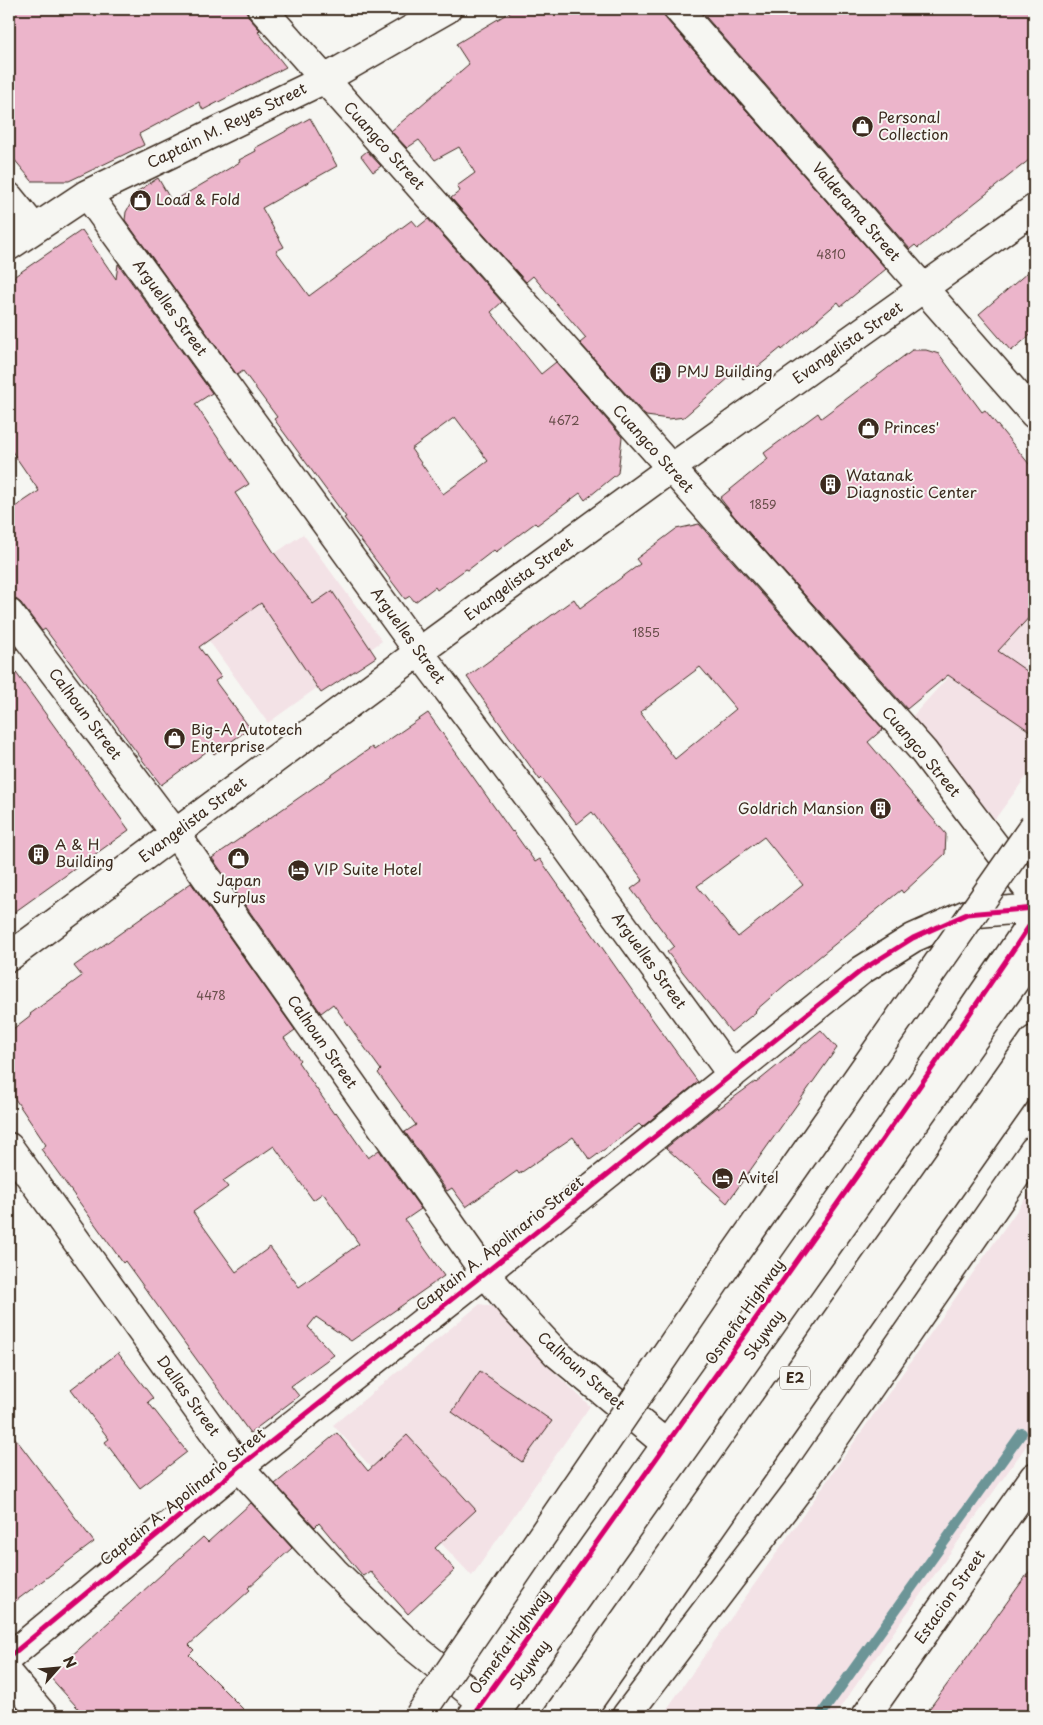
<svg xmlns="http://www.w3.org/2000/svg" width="1043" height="1725" font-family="'Playpen Sans',sans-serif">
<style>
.built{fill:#f3e2e6}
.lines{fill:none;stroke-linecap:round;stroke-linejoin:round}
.stream{stroke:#6c9597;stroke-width:10}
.building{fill:#ecb5cb;stroke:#3b2a1e;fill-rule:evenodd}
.minor-casing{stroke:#3b2a1e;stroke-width:31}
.major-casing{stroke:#3b2a1e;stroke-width:31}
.highway-casing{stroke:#3b2a1e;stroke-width:31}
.minor{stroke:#f6f6f2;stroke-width:28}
.major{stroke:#f6f6f2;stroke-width:28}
.highway{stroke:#f6f6f2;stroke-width:28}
.highway-bridge-casing{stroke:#3b2a1e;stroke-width:31;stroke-linecap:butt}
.highway-bridge{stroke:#f6f6f2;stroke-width:28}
.cycleway-casing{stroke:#f6f6f2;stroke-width:8}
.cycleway{stroke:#d6006c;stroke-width:5}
.labels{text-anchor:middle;stroke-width:4;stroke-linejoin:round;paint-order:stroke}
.number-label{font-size:12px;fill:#674d49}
.shield{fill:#f6f6f2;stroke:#73675e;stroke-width:1}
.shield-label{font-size:14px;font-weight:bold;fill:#3b2a1e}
.poi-label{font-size:15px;fill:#3b2a1e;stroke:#f6f6f2;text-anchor:start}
.street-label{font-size:15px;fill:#3b2a1e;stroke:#f6f6f2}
</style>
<rect width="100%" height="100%" fill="#f6f6f2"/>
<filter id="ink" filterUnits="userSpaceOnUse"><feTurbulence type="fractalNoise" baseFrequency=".02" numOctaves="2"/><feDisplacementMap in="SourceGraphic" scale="10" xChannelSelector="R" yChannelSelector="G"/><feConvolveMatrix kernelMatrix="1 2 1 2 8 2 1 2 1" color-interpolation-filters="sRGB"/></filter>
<g filter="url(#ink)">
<path class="built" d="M303,534L382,641L268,723L189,613Z
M1034,582V766L995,819L911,718Z
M1034,1186V1435L834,1716H662Z
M480,1304L497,1307L555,1373L590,1406L472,1576L407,1507L333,1425Z"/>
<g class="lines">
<path class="stream" d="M820,1716L1022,1433"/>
</g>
<path class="building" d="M9,9H245L250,19L260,30L258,32L286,67L203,110L199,102L139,134L144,145L69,181H32L9,153Z
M515,9H663L666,19L886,269L841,306L838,302L782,350L781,348L743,379L737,371L684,417L669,419L646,416L580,343L586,338L533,276L526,282L451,198L460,191L457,186L475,173L459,147L435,160L419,140L407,148L391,131L469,64L456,44Z
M699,9H1034V156L918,248L915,245L910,249Z
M310,118L337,166L262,208L284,247L276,251L309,296L412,220L418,227L428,219L502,302L491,312L541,374L556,362L622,437L618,473L585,500L580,493L537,525L535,523L496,552L494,550L468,570L466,569L437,590L435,587L415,602L410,596L405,599L344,518L346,517L274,419L277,417L243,371L237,375L125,220L126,212L138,191L158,178L172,202L240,162L239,160L256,151L255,148ZM455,417L488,461L443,494L411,449Z
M367,151L381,166L373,172L361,156Z
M82,230L116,279L118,264L212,393L195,404L249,484L235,493L275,554L313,604L332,591L376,657L321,693L261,603L199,647L221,677L215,681L250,728L214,754L210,749L161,785L45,629L42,631L21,603L16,599L9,598V511L39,491L9,447V280Z
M1034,267V332L1011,351L979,314Z
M912,350H926L939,354L982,412L985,410L1034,470V612L998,651L1034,676V734L948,675L907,709L734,516L720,498L768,459L764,453L818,413L821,418Z
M699,524L883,729L868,742L946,834L945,854L903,893L901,890L785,985L755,1011L756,1012L731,1032L667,952L674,946L631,889L643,880L592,812L577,824L542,778L540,780L467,677L574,599L580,608L640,564L636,559L676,529ZM700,667L736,709L675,759L640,712ZM764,837L803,885L738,937L697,886Z
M9,639L17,649L9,655Z
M9,663L129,830L9,916Z
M428,713L512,832L513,831L535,862L540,859L643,1006L698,1082L642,1127L639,1124L590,1160L573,1137L519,1174L517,1171L466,1207L452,1188L447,1191L405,1132L416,1125L378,1073L381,1070L333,1004L321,1013L212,858L372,747L374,750Z
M191,883L295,1030L284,1038L300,1060L298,1062L334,1114L336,1112L368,1158L379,1150L421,1209L405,1220L444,1276L351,1341L316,1317L308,1327L334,1355L291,1386L299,1396L250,1433L125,1261L123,1263L41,1149L46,1145L9,1090V1032L31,1015L30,1014L82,976L74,966ZM274,1146L313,1200L323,1193L359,1244L299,1287L270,1247L236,1272L193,1212L228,1187L223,1181Z
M821,1030L837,1048L727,1203L666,1148L717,1107L718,1109L755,1082L756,1083Z
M118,1353L153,1398L148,1402L187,1452L140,1488L105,1442L109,1439L71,1389Z
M480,1371L552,1421L522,1462L452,1412Z
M9,1430L94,1542L9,1606Z
M337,1433L368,1471L407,1435L476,1510L435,1548L455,1570L408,1614L370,1571L363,1576L319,1523L315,1527L275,1484Z
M251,1503L292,1548L248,1588L250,1590L189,1645L194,1650L189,1655L250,1716H85L49,1676L203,1537L208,1542Z
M1034,1565V1716H924L960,1667Z"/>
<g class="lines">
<defs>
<path id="minor" d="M262,9L923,751L1034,897
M678,9L1034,414
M87,194L419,652L558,836L732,1075
M9,197L35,229
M9,246L87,194L325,79L447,9
M9,613L175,833L485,1273L515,1309L556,1353L666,1444
M9,1147L239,1467L334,1571L403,1638L482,1702
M9,1657L239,1467L485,1273L862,970L913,938L967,914L1034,908
M9,1675L44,1716
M866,1716L1034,1477"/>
<path id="major" d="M9,957L419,652L670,469L1034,209
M472,1716C556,1601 637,1485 720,1369C826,1220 932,1071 1034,919
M579,1716L1034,1068"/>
<path id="highway" d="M494,1716L1034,954
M557,1716L1034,1040
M626,1716L804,1482L1034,1150"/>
</defs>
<use href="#minor" class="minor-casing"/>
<use href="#major" class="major-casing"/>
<use href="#highway" class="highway-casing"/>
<use href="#minor" class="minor"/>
<use href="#major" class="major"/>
<use href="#highway" class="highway"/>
<defs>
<path id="highway-bridge" d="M419,1716L726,1266L1034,826"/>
</defs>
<use href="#highway-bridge" class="highway-bridge-casing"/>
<use href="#highway-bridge" class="highway-bridge"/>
<defs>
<path id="cycleway" d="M9,1657L239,1467L485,1273L862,970L913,938L967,914L1034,908
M472,1716C556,1601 637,1485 720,1369C826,1220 932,1071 1034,919"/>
</defs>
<use href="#cycleway" class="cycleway-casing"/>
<use href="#cycleway" class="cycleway"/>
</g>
</g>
<defs>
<symbol id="shop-disc" viewBox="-11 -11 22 22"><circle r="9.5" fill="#3b2a1e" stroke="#f6f6f2"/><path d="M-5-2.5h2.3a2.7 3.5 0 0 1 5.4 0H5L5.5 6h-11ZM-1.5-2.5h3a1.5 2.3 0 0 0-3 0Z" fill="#fff"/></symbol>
<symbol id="building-disc" viewBox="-11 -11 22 22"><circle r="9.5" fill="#3b2a1e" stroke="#f6f6f2"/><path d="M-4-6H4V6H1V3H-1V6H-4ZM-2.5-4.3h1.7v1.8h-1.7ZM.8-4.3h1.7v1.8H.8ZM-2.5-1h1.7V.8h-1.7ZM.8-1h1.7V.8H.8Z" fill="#fff"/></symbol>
<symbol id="hotel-disc" viewBox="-11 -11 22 22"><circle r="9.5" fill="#3b2a1e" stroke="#f6f6f2"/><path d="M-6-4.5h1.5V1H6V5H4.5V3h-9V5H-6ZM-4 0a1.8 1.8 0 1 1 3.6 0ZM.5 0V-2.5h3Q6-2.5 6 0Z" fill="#fff"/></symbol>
</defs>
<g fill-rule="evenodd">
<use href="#shop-disc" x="850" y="114" width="25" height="25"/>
<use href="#shop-disc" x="128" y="188" width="25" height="25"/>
<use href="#building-disc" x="648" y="360" width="25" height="25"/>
<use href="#shop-disc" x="856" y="416" width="25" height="25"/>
<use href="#building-disc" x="818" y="472" width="25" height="25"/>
<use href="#shop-disc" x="162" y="726" width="25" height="25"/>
<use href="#building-disc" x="868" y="796" width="25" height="25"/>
<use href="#building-disc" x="26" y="842" width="25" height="25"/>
<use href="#shop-disc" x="226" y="846" width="25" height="25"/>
<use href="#hotel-disc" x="286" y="858" width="25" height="25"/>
<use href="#hotel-disc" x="710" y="1166" width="25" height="25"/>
</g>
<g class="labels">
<g class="number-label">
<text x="831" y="259">4810</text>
<text x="564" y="425">4672</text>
<text x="763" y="509">1859</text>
<text x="646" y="637">1855</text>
<text x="211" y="1000">4478</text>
</g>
<rect class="shield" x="780" y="1366.5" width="30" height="23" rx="4"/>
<g class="shield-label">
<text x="795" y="1383">E2</text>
</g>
<g class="poi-label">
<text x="878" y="123">Personal<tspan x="878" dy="17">Collection</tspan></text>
<text x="156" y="205">Load &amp; Fold</text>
<text x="677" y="377">PMJ Building</text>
<text x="884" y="433">Princes'</text>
<text x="846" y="481">Watanak<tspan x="846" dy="17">Diagnostic Center</tspan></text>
<text x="191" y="735">Big-A Autotech<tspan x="191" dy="17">Enterprise</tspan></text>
<text x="864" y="814" text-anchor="end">Goldrich Mansion</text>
<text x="55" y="850">A &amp; H<tspan x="55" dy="17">Building</tspan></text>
<text x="314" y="875">VIP Suite Hotel</text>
<text x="239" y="886" text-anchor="middle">Japan<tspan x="239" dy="17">Surplus</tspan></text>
<text x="738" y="1183">Avitel</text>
</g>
<g class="street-label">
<text transform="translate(227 126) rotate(-26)" y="5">Captain M. Reyes Street</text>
<text transform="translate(384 146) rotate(48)" y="5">Cuangco Street</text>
<text transform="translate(856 212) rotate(49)" y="5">Valderama Street</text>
<text transform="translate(170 308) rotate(54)" y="5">Arguelles Street</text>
<text transform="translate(848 343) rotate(-35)" y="5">Evangelista Street</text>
<text transform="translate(653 449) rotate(48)" y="5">Cuangco Street</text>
<text transform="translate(519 579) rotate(-36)" y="5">Evangelista Street</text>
<text transform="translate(408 636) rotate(54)" y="5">Arguelles Street</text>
<text transform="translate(85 714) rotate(53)" y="5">Calhoun Street</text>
<text transform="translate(921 752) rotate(50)" y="5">Cuangco Street</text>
<text transform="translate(193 820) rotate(-37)" y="5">Evangelista Street</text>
<text transform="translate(649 961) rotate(54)" y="5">Arguelles Street</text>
<text transform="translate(322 1042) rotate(55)" y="5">Calhoun Street</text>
<text transform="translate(500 1244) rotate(-38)" y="5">Captain A. Apolinario Street</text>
<text transform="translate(745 1312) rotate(-55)" y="5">Osmeña Highway</text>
<text transform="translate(764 1335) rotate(-55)" y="5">Skyway</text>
<text transform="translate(581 1371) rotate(41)" y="5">Calhoun Street</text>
<text transform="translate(188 1396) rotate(54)" y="5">Dallas Street</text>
<text transform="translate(183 1497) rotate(-39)" y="5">Captain A. Apolinario Street</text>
<text transform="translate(950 1597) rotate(-55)" y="5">Estacion Street</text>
<text transform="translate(510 1642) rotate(-54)" y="5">Osmeña Highway</text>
<text transform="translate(530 1665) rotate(-55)" y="5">Skyway</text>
</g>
</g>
<rect width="1043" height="1725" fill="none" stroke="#f6f6f2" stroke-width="30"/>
<rect x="15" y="15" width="1013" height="1695" fill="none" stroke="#3b2a1e" stroke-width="2" filter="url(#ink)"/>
<g transform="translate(58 1668) rotate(63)" stroke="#f6f6f2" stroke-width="4" paint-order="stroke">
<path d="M0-4L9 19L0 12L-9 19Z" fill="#3b2a1e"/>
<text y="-8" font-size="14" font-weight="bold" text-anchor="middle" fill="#3b2a1e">N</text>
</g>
</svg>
